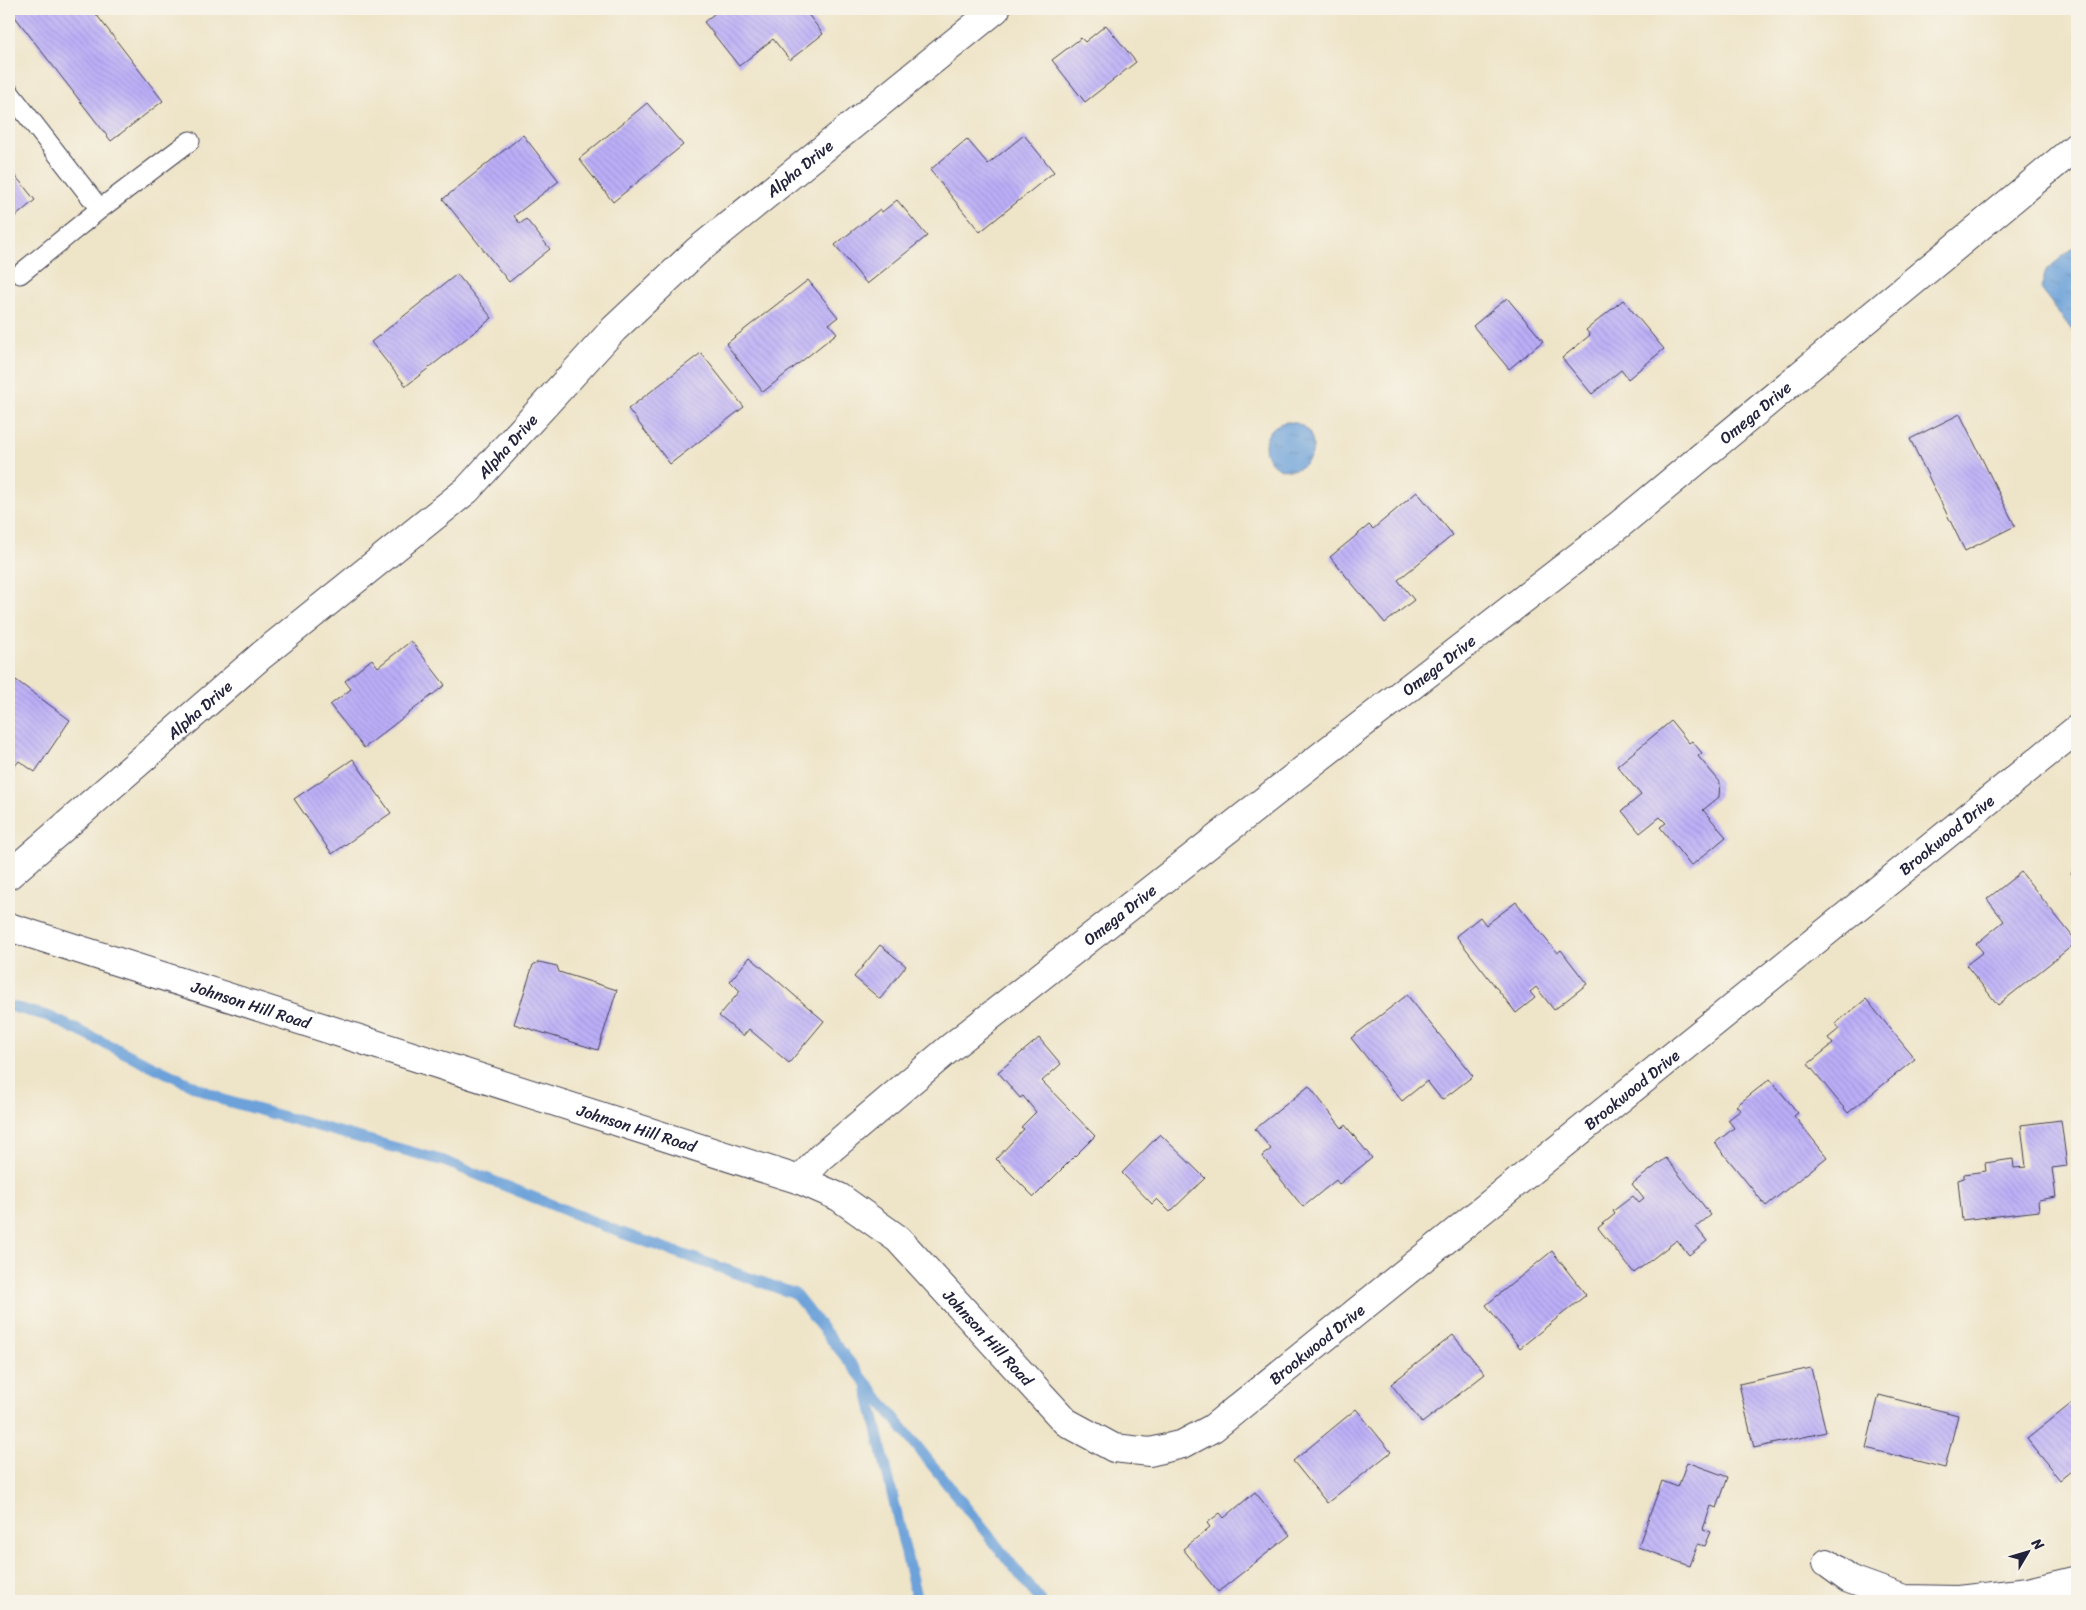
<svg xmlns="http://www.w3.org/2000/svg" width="2086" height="1610" font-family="Sriracha,sans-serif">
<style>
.water{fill:url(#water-ripples);stroke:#47628a}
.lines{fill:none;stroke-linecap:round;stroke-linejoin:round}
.stream{stroke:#6ca1d9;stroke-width:11}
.building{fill:url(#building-back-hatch)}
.service-casing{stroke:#413f50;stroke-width:21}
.minor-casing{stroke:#413f50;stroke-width:30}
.service{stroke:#fff;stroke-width:19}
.minor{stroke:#fff;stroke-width:28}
.labels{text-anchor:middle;stroke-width:4.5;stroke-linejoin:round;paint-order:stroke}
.street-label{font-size:16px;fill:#22223b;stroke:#f7f3e8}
</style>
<defs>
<pattern id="water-ripples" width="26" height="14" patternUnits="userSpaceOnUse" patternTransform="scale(1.25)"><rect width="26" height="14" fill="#6ca1d9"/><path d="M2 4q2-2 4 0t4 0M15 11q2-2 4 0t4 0" fill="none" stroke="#5883b1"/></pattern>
<pattern id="building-back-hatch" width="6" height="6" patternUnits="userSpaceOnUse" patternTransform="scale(1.25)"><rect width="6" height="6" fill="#bbaef8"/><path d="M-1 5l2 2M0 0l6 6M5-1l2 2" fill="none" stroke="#a095d6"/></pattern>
</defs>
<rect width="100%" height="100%" fill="#f7f3e8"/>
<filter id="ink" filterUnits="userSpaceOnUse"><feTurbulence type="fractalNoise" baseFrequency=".02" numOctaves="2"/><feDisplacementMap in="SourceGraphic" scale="10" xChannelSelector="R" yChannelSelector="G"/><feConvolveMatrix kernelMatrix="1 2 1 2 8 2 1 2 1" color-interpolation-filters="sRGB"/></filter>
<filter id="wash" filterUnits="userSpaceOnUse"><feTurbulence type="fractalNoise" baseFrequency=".0096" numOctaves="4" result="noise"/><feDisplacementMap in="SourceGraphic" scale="20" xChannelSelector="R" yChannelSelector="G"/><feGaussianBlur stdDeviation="1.12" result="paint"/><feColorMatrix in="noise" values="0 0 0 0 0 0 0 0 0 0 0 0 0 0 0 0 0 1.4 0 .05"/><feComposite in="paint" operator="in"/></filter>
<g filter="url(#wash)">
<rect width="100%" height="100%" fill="#eee4c8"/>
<path class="water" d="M2077,245V337L2041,289L2046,270Z
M1265 446a24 24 0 1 1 48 0a24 24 0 1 1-48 0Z"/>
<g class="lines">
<path class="stream" d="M9,1006L48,1016L223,1100L444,1161L619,1232L795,1294L1041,1601
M867,1386L917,1601"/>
</g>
<g id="blocks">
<path class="building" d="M9,9H92L163,101L111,141Z
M720,9H800L802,10L804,9L823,34L790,60L773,39L739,66L704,22Z
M1106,25L1136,62L1085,102L1052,60L1081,38L1085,42Z
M647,103L683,145L613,202L579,159Z
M523,135L559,181L514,216L520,224L526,219L550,249L509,282L443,199Z
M1024,135L1054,172L980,232L930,170L967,139L988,164Z
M9,168L35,200L9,222Z
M897,200L927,236L867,284L835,245L880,209L882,212Z
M457,274L492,318L406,386L371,342Z
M808,280L838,317L829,324L837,333L763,392L726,344Z
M1507,298L1543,341L1509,369L1473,326Z
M1623,300L1664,349L1628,379L1621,370L1592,394L1562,358L1590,335L1586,330Z
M701,353L744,407L670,464L628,409Z
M1960,414L2015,526L1965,551L1910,439Z
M1417,492L1453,535L1398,580L1414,600L1385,623L1330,557L1369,525L1373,529Z
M411,641L445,685L364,748L330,705L351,689L345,681L372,659L378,667Z
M9,675L70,720L35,772L19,761L9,773Z
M1671,721L1689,743L1692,741L1702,753L1698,756L1720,782L1719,797L1703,810L1726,837L1691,866L1660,827L1666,823L1660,817L1640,833L1622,811L1641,795L1617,766Z
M353,759L391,813L332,854L294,799Z
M2077,868V881L2071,873Z
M2021,872L2077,942L1998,1005L1966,965L1983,952L1976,944L2004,921L1987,899Z
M1516,902L1557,953L1561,950L1587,984L1554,1010L1536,987L1530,992L1535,998L1516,1013L1456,936L1480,917L1486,925Z
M880,945L906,966L880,999L854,977Z
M750,957L824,1021L789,1063L749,1029L743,1036L719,1016L740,991L730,981Z
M539,962L557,966L559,972L617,990L598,1050L514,1024L533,965Z
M1407,995L1473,1076L1442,1100L1427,1081L1402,1101L1351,1038Z
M1866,999L1915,1059L1848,1113L1808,1064L1833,1044L1828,1038L1839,1029L1835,1024Z
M1039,1038L1061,1064L1042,1081L1095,1136L1034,1197L996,1159L1024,1129L1021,1127L1036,1112L1023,1096L1020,1098L998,1072Z
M1770,1079L1798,1113L1794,1116L1827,1157L1766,1206L1715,1143L1734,1128L1728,1120L1741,1110L1736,1106Z
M1309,1086L1342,1128L1345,1125L1372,1158L1339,1184L1336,1180L1303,1207L1262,1156L1271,1149L1255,1129Z
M2061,1120L2067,1166L2052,1168L2056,1197L2038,1200L2039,1211L1962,1220L1958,1180L1964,1178V1174L1986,1171L1985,1163L2013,1159L2014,1168L2026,1167L2021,1125Z
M1160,1134L1205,1178L1170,1212L1157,1199L1152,1204L1122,1173Z
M1666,1158L1711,1215L1696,1227L1707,1241L1689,1255L1677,1240L1634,1273L1598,1228L1615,1214L1613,1211L1633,1196L1639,1203L1644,1199L1632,1184Z
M1552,1251L1586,1295L1520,1348L1486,1305Z
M1453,1335L1485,1374L1422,1423L1391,1384Z
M1811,1368L1826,1432L1754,1448L1739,1384Z
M1879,1395L1958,1415L1945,1468L1866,1448Z
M2077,1399V1466L2060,1480L2027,1439Z
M1356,1409L1391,1452L1327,1503L1293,1461Z
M1687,1462L1728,1477L1717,1508L1711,1506L1703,1529L1711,1532L1705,1546L1698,1544L1690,1566L1638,1547L1662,1481L1678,1487Z
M1255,1492L1290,1535L1218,1592L1183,1549L1210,1527L1207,1523L1220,1513L1224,1518Z"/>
</g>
</g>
<g filter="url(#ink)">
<use href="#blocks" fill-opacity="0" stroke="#413f50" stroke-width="1"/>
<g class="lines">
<defs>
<path id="service" d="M9,92L100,209L190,141
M20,274L100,209"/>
<g id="minor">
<path id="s1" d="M9,875L262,655L467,490L614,329L697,251L996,9"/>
<path id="s2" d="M9,927L800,1180L839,1197L898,1239L1066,1422L1114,1448L1150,1452L1183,1444L1213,1428L2077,729"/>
<path id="s3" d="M800,1180L820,1158L950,1048L1316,760L1619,525L2077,146"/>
<path d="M1827,1563L1849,1579L1904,1599L1958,1600L2028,1592L2077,1580"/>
</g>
</defs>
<use href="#service" class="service-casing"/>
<use href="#minor" class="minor-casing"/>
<use href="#service" class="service"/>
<use href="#minor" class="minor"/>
</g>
</g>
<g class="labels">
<g class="street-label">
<text dy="6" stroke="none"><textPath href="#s1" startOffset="1062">Alpha Drive</textPath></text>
<text dy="6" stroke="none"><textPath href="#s3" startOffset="1226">Omega Drive</textPath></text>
<text dy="6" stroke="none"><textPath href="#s1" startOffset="658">Alpha Drive</textPath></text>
<text dy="6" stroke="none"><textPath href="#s3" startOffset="821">Omega Drive</textPath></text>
<text dy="6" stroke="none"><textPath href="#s1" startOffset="252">Alpha Drive</textPath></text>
<text dy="6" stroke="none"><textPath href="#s2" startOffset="2296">Brookwood Drive</textPath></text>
<text dy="6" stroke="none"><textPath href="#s3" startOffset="416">Omega Drive</textPath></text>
<text dy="6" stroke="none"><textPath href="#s2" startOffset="254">Johnson Hill Road</textPath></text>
<text dy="6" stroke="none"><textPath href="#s2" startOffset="1891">Brookwood Drive</textPath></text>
<text dy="6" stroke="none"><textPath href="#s2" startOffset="659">Johnson Hill Road</textPath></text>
<text dy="6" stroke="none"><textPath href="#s2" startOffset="1079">Johnson Hill Road</textPath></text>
<text dy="6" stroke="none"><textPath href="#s2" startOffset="1486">Brookwood Drive</textPath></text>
</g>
</g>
<rect width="2086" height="1610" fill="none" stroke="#f7f3e8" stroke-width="30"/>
<g transform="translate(2028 1552) rotate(52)" stroke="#f7f3e8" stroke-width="4" paint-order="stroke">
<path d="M0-4L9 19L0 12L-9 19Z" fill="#22223b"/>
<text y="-8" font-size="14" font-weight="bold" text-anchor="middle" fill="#22223b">N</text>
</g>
</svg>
